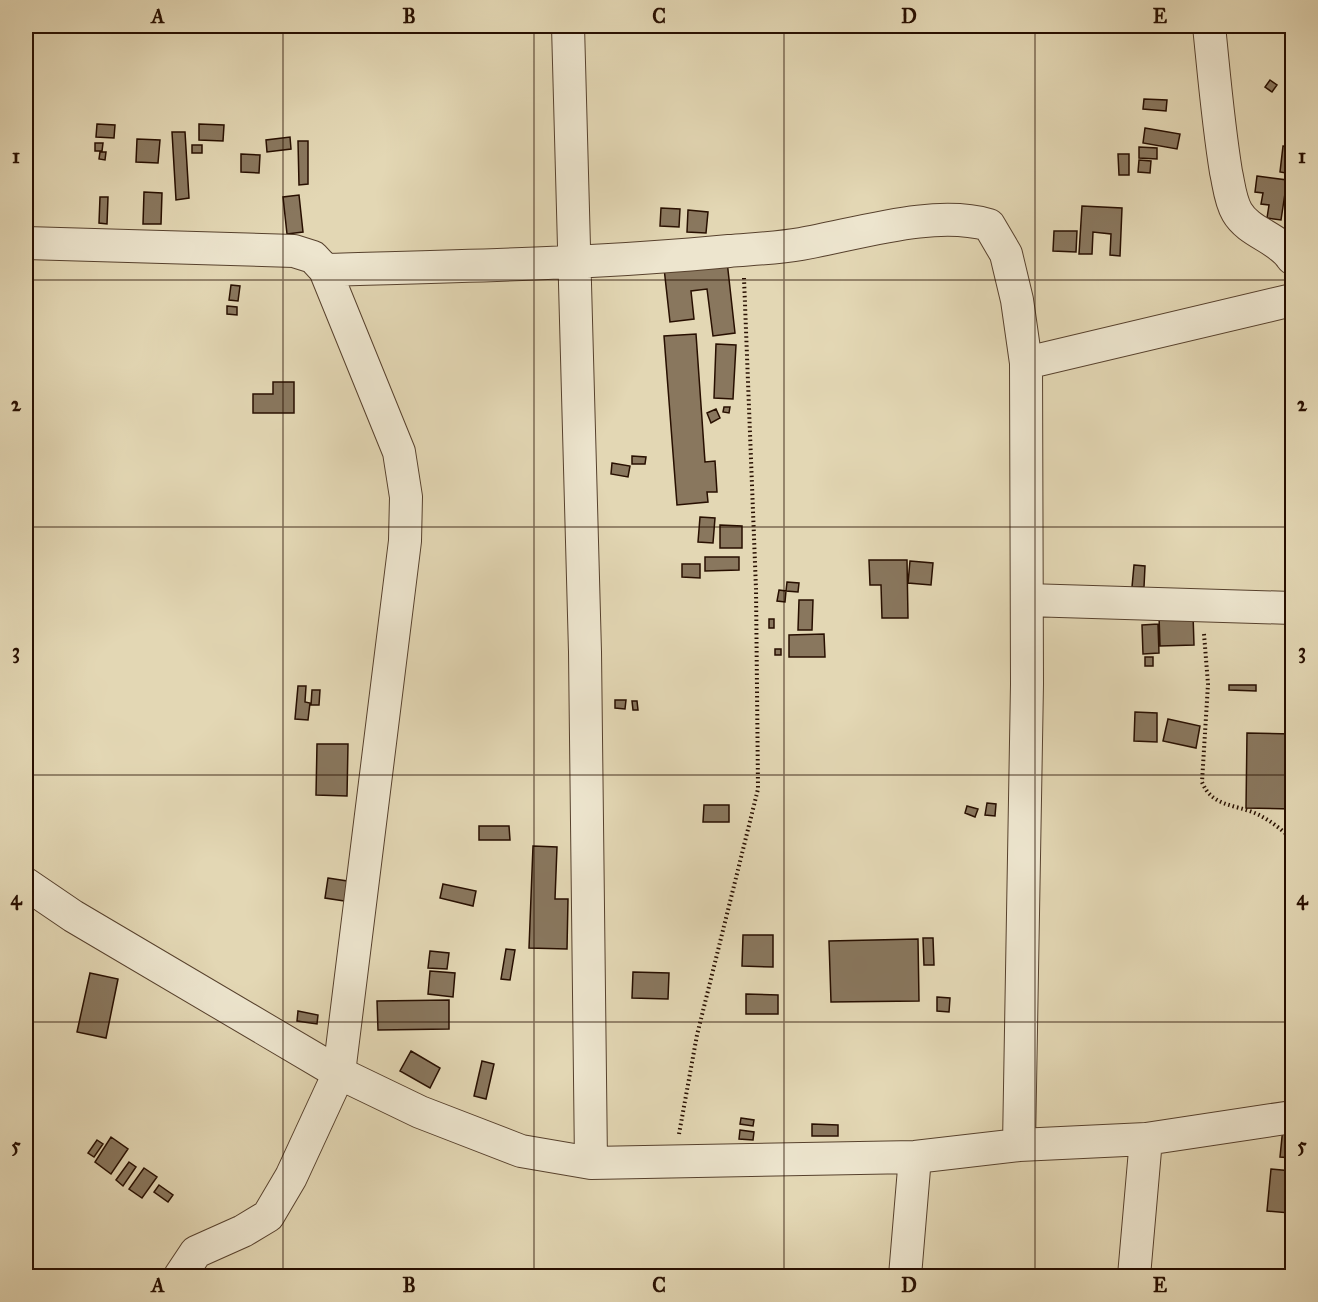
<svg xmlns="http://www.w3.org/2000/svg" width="1318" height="1302" font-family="'IM FELL Great Primer',serif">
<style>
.building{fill:#89775e;stroke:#280f00;stroke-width:1.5}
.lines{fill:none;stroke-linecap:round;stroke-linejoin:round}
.minor-casing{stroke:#57412d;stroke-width:34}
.path{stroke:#280f00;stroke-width:4;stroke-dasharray:1.5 3;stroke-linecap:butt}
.minor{stroke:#ede5ce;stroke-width:32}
.grid{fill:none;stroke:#280f00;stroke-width:1.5;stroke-opacity:0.55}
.neatline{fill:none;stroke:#280f00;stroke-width:2}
.grid-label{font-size:20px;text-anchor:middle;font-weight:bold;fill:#280f00}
</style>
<rect width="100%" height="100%" fill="#e3d7b4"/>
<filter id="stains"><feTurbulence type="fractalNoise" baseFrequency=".00333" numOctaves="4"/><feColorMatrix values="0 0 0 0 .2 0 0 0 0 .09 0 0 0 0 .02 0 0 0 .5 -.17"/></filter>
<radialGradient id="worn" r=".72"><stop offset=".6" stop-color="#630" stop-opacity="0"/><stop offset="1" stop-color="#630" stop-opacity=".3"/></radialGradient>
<path class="building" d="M590,26H603L602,32L590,31Z
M1267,26H1285V30H1267Z
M1270,80L1277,85L1272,92L1265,87Z
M1144,99L1167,100L1166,111L1143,109Z
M97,124L115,125L114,138L96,137Z
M199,124L224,125L223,141L199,140Z
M1145,128L1180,134L1177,149L1143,143Z
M172,132H185L189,198L176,200Z
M290,137L291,149L267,152L266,140Z
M137,139L160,140L158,163L136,162Z
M298,141H308V184L299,185Z
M95,143H103L102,151H95Z
M192,145H202V153H192Z
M1283,146L1292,147V174L1280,172Z
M1139,147L1157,148V159L1139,158Z
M100,152H106L105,160L99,159Z
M241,154L260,155L259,173L241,172Z
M1118,154H1129V175H1119Z
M1139,160L1151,161L1150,173L1138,172Z
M1257,176L1287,180L1281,220L1267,218L1269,205L1261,204L1263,193L1255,192Z
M144,192L162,193L161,224H143Z
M299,195L303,232L287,234L283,197Z
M100,197H108L107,224L99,223Z
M1082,206L1122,208L1120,256L1110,255L1111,234L1093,232L1092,254H1079Z
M661,208L680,209L679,227L660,226Z
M688,210L708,212L706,233L687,232Z
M1054,231H1077L1076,252L1053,251Z
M727,261L735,333L713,336L707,289L691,291L694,319L670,322L664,268Z
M231,285L240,286L238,301L229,300Z
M227,306L237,307V315L227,314Z
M696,334L705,462L715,461L717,492H707L708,502L677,505L664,336Z
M716,344L736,345L733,399L714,398Z
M273,382H294V413H253V394H273Z
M724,407H730L729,413L723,412Z
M716,409L720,418L711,423L707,413Z
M632,456L646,457L645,464H632Z
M612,463L630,466L628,477L611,474Z
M700,517L715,518L713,543L698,542Z
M720,525L742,526V548H720Z
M705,557H739V570L705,571Z
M869,560H907L908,618H882L881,585H870Z
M910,561L933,563L931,585L908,583Z
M682,564H700V578L682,577Z
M1134,565L1145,566L1144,587H1132Z
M787,582L799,583L798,592L786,591Z
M779,590L786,591L785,602L777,601Z
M799,600H813L812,630H798Z
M1193,614L1194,645L1160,646L1159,615Z
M769,619H774V628H769Z
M1158,624L1159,653L1143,654L1142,625Z
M824,634L825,657H789V635Z
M775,649H781V655H775Z
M1145,657H1153V666H1145Z
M1229,685H1256V691L1229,690Z
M298,686H306L305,702L310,703L308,720L295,719Z
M312,690H320L319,705H311Z
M615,700H626L625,709L615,708Z
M632,701H637L638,710H633Z
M1135,712L1157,713V742L1134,741Z
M1168,719L1200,726L1196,748L1163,741Z
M1247,733L1292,734V809L1246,808Z
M317,744H348L347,796L316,795Z
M987,803L996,804L995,816L985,815Z
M704,805H729V822H703Z
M967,806L978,809L975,817L965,813Z
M479,826H509L510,840H479Z
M533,846L557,847L555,899H568L567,949L529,948Z
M328,878L360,883L357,903L325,898Z
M443,884L476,891L473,906L440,898Z
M743,935H773V967L742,966Z
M923,938H933L934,965H924Z
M918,939L919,1001L831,1002L829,941Z
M506,949L515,950L510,980L501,979Z
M430,951L449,953L447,969L428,968Z
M430,971L455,973L453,997L428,994Z
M633,972L669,973L668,999L632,998Z
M90,973L118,979L106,1038L77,1032Z
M746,994L778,995V1014H746Z
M937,997L950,998L949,1012L937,1011Z
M449,1000V1029L378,1030L377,1001Z
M298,1011L318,1015L317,1024L297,1021Z
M411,1051L440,1068L430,1088L400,1071Z
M482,1061L494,1064L486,1099L474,1096Z
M741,1118L754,1120L753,1126L740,1124Z
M812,1124L838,1125V1136H812Z
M1283,1127H1292V1158L1280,1157Z
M740,1130L754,1132L753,1140L739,1139Z
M111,1137L128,1149L111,1174L95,1162Z
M97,1140L103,1144L94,1157L88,1153Z
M129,1162L136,1167L123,1186L116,1180Z
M144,1168L157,1177L142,1198L129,1189Z
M1271,1169L1292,1171L1290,1213L1267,1211Z
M159,1185L173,1195L168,1202L154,1192Z"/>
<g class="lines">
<defs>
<path id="minor" d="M568,26L585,652L591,1163
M1209,26C1214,74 1218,123 1226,172C1229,185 1230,200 1237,212C1249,233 1278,237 1292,258
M26,243L294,251L313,257L325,270L399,452L406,497L405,541L339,1073L291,1177L268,1216L243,1231L196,1252L180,1276
M325,270C460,266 595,264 729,251C753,249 778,248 801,244C858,234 934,209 989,225L1006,254L1017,300L1026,363L1027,684L1019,1145
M1026,363L1292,300
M1027,600L1292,608
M26,884L73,916L339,1073L420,1112L521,1151L591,1163L915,1157L1019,1145L1146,1139L1292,1117
M905,1276L915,1157
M1134,1276L1146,1139"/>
</defs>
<use href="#minor" class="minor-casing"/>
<path class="path" d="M1204,634L1208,684L1202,782C1212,807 1235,804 1257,814C1270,820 1282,830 1292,839
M679,1134L697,1035L758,789L756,589L744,278"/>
<use href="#minor" class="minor"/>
</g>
<path class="grid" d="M283,26V1276M534,26V1276M784,26V1276M1035,26V1276M26,280H1292M26,527H1292M26,775H1292M26,1022H1292"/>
<rect width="1318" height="1302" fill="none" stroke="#e3d7b4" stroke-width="66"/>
<rect x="33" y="33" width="1252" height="1236" class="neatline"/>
<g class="grid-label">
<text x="158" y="23">A</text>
<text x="409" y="23">B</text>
<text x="659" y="23">C</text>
<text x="909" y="23">D</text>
<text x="1160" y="23">E</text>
<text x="16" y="163">1</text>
<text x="1302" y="163">1</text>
<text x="16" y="411">2</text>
<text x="1302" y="411">2</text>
<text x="16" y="658">3</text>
<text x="1302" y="658">3</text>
<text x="16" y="905">4</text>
<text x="1302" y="905">4</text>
<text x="16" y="1152">5</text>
<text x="1302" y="1152">5</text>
<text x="158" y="1292">A</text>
<text x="409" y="1292">B</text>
<text x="659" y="1292">C</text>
<text x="909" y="1292">D</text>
<text x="1160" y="1292">E</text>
</g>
<rect width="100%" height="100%" filter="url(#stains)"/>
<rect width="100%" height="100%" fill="url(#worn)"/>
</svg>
